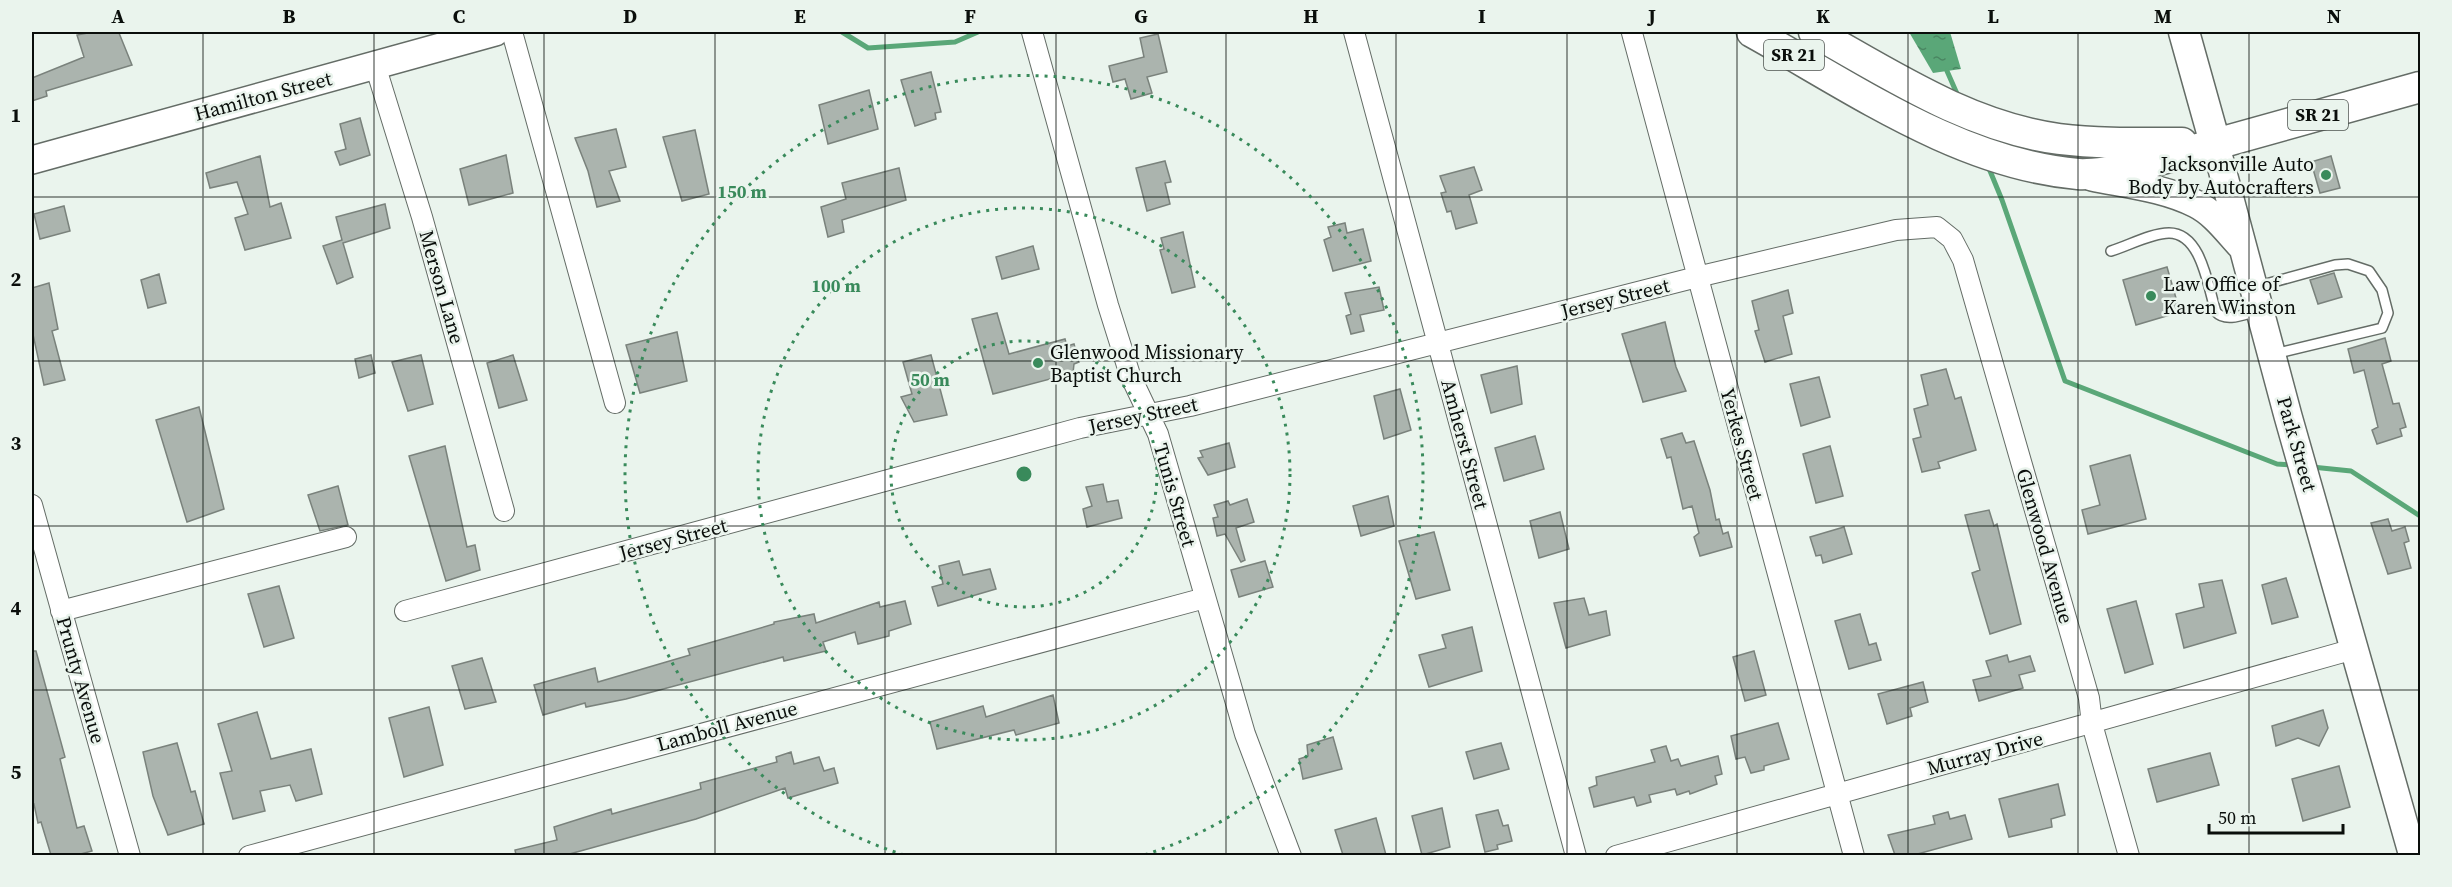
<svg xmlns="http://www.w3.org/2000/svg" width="2452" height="887" font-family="'Source Serif 4',serif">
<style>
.water{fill:url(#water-ripples)}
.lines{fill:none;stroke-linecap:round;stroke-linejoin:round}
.stream{stroke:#5aa778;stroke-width:5}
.building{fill:#abb4ae;stroke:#7a827c;stroke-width:1.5}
.lane-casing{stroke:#646c66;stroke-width:12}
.street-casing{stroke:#646c66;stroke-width:22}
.secondary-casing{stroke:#646c66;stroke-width:30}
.primary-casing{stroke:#646c66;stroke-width:33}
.lane{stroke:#fff;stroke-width:9}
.street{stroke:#fff;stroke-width:20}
.secondary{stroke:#fff;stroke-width:27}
.primary{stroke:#fff;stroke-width:30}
.grid{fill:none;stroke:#0a0e0b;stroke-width:1.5;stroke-opacity:0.55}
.ring{fill:none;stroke:#398a5b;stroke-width:3;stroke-dasharray:3 6}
.poi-dot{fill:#398a5b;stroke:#eaf4ed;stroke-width:2}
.labels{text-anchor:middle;stroke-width:5;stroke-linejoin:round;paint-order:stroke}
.shield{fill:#eaf4ed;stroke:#4d534f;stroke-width:1.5}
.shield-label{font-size:18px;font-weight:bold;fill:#0a0e0b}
.street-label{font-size:20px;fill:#0a0e0b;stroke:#eaf4ed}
.poi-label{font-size:20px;fill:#0a0e0b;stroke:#eaf4ed;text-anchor:start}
.centre{fill:#398a5b;stroke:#eaf4ed;stroke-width:3}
.ring-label{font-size:18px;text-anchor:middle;font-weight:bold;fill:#398a5b;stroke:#eaf4ed;stroke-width:5;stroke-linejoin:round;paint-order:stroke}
.neatline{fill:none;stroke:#0a0e0b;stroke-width:2}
.grid-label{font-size:20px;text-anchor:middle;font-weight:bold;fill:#0a0e0b}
</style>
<defs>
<pattern id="water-ripples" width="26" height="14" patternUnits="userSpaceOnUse" patternTransform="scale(1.5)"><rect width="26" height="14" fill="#5aa778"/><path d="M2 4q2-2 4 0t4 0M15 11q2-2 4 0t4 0" fill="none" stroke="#498661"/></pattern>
</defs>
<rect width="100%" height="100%" fill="#eaf4ed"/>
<path class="water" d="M1909,32H1950L1961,69L1933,73Z"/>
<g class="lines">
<path class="stream" d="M842,32L868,48L955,42L978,32
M1947,71L1958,96
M1988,166L2002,200L2065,381L2277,464L2294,465
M2312,467L2351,471L2420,516"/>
</g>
<path class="building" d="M93,32L119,33L132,65L46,91L47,96L32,101V78L84,57L77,35Z
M1158,34L1167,72L1147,77L1152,93L1131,99L1125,79L1113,82L1109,66L1144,57L1140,38Z
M931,72L941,112L935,113L936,119L915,126L901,80Z
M869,90L878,129L828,144L819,105Z
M360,118L370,155L340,165L335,152L346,149L340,124Z
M616,129L626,167L609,171L620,201L597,207L588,171L575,138Z
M695,130L709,194L682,201L663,137Z
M506,155L513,193L469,205L460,169Z
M260,156L270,207L281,203L291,238L245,250L235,218L248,214L237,182L210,188L206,173Z
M2331,156L2340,188L2320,193L2311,162Z
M1165,161L1171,182L1165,183L1170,204L1147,211L1136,168Z
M1474,167L1482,190L1469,195L1477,223L1456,229L1451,211L1447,212L1441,193L1446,192L1440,176Z
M899,168L906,200L842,220L844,232L828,237L821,207L846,199L842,183Z
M385,204L390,228L343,243L353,277L337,284L323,246L342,240L336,217Z
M64,206L70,231L40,239L34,214Z
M1345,223L1347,233L1363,229L1371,261L1333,271L1324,240L1331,237L1328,227Z
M1183,232L1195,287L1172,293L1160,250L1164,249L1161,238Z
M1033,246L1039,269L1002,279L996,257Z
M2167,267L2180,312L2136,325L2123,280Z
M2334,273L2342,297L2318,304L2310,280Z
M159,274L166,303L148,308L141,280Z
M49,283L58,329L52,331L65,380L44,385L32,330V288Z
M1379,287L1384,310L1360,315L1364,331L1351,334L1346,316L1351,314L1345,293Z
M1788,290L1793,313L1783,316L1792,354L1765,362L1755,331L1759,330L1752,301Z
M997,313L1009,354L1065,339L1067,346L1074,344L1079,362L1074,364L1073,373L993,394L972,319Z
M1665,322L1676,367L1686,391L1643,402L1622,334Z
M677,332L687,381L640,393L626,345Z
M2385,338L2391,361L2382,364L2393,404L2399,403L2406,427L2400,429L2402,436L2377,444L2372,430L2378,427L2364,370L2354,373L2348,349Z
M371,355L375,373L359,378L355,359Z
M421,355L433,404L408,411L392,362Z
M513,355L527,400L499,408L487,363Z
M931,355L947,415L914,422L901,397L912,394L903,362Z
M1517,366L1522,404L1491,413L1481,375Z
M1946,369L1955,399L1961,397L1976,450L1938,462L1940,468L1922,472L1913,439L1921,437L1914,409L1928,405L1921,375Z
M1819,377L1830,417L1801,426L1790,384Z
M1400,389L1411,430L1384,439L1374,396Z
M199,407L224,509L187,522L156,420Z
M1682,433L1686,443L1694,441L1710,490L1716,520L1719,519L1723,534L1728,532L1732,547L1700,556L1694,537L1699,533L1692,506L1683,509L1671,457L1667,458L1661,439Z
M1535,436L1544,469L1504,481L1495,448Z
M1229,443L1235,467L1208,475L1198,458L1203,457L1200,451Z
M445,446L467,547L475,545L480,570L446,581L409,456Z
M1830,446L1843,496L1816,503L1803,454Z
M2130,455L2146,519L2088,534L2082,510L2100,505L2090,466Z
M1103,484L1107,502L1118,500L1122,518L1087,527L1083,509L1092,506L1086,487Z
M338,486L348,525L320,531L308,495Z
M1388,496L1394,526L1361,536L1353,506Z
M1247,499L1254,522L1236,528L1245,560L1241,562L1225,534L1217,536L1213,518L1218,517L1214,505L1228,501L1230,505Z
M1989,510L1994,526L1997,524L2021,624L1990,634L1972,573L1980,570L1965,515Z
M1560,512L1569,549L1539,558L1530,521Z
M2388,519L2392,531L2405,527L2409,541L2404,543L2411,568L2388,574L2371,523Z
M1844,527L1852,554L1823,563L1821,555L1816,556L1810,537Z
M1434,532L1450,590L1416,599L1399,541Z
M959,561L963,575L990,569L996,589L938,606L932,587L943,584L939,566Z
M1265,561L1273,587L1239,597L1231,570Z
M2286,578L2298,617L2272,624L2262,585Z
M2222,580L2236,633L2184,648L2176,614L2204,607L2199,584Z
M279,586L294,638L264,647L248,594Z
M1584,598L1589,615L1606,611L1610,635L1566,648L1554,603Z
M905,601L911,624L889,631V636L858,644L855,632L823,642L826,651L784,661L783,657L626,699L586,707L585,703L543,715L534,685L595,668L598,682L690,655L688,649L774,624V622L814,614L816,623L879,602L880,607Z
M2136,601L2153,664L2125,673L2107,609Z
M1860,614L1869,645L1876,643L1881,660L1849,669L1835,621Z
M1472,627L1482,671L1429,687L1419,655L1446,648L1442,635Z
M32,651H36L65,757L60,759L77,828L84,826L92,851L77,855H51L41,822L38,823L34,804L32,805Z
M1754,651L1766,695L1745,701L1733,657Z
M2007,655L2009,662L2030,656L2035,671L2019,675L2023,688L1979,701L1973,680L1991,676L1986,661Z
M482,658L496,702L465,709L452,666Z
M1923,682L1928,702L1910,708L1912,716L1887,724L1878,694Z
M1053,695L1059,723L1016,735L1014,730L937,749L930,722L983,706L986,717Z
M429,707L443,765L404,777L389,718Z
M2323,710L2328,728L2319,746L2298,738L2276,746L2272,726Z
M257,712L271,759L311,749L322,794L296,801L290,785L260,791L265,811L233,819L220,773L232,771L218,724Z
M1778,723L1789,759L1764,766V770L1751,773L1745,757L1736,759L1731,736Z
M1333,737L1342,769L1303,779L1299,759L1308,756L1307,745Z
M177,743L191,792L195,791L204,824L168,835L153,796L143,752Z
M1501,743L1509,769L1474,779L1466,752Z
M1666,746L1671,761L1678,759L1681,766L1718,756L1722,774L1715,776L1717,784L1690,794L1689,791L1677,795L1675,789L1649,795L1651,802L1637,806L1634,797L1594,807L1589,788L1597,785L1596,777L1655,762L1651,750Z
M791,752L794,764L819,757L824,771L834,768L838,783L788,798L785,788L696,819L566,855H516L515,850L557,840L554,827L611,809L612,814L701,789L700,783L777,762L776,757Z
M2210,753L2219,785L2157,802L2148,769Z
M2339,766L2350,807L2303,821L2292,779Z
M2058,784L2065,815L2051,819L2052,827L2009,837L1999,799Z
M1442,808L1450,847L1422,855L1412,816Z
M1498,810L1503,826L1508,825L1512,841L1497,845L1498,849L1485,852L1476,815Z
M1948,812L1950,819L1965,815L1972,839L1914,855H1895L1888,835L1935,824L1933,816Z
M1376,818L1386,855H1343L1335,830Z"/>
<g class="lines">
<defs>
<path id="lane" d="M2111,251C2128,246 2151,233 2169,233C2202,233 2208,288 2216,312C2226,323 2245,314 2257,311
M2255,287L2335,265L2348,264L2369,271L2382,290L2388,313L2382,328L2274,354"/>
<path id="street" d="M512,32L615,403
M1032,32L1108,305L1130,375L1158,434L1245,734L1291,856
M1354,32L1576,856
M1632,33L1854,856
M375,65L422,217L504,511
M32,505L130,856
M61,611L346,537
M405,611L1080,428L1190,406L1697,277L1896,230L1937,227L1952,239L1963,260L2089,698L2092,724L2129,856
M249,856L1205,598
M1616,856L2354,649"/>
<path id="secondary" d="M2215,143L2288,416L2413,856
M32,160L495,32
M2092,177C2126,184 2165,188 2196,204C2214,213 2227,231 2240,245"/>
<path id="primary" d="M1752,32C1853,88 1960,164 2078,174C2091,175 2106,172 2119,171L2420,87
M1814,32C1891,75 1969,127 2059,139C2100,144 2141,143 2182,143
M2184,32L2215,143"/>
</defs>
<use href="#lane" class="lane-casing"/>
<use href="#street" class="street-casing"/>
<use href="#secondary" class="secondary-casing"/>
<use href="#primary" class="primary-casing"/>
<use href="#lane" class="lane"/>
<use href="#street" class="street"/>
<use href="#secondary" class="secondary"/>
<use href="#primary" class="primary"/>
</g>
<path class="grid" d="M203,32V856M374,32V856M544,32V856M715,32V856M885,32V856M1056,32V856M1226,32V856M1396,32V856M1567,32V856M1737,32V856M1908,32V856M2078,32V856M2249,32V856M32,197H2420M32,361H2420M32,526H2420M32,690H2420"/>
<g class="ring">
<circle cx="1024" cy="474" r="133"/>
<circle cx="1024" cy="474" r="266"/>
<path d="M904 855A399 399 0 1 1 1144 855"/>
</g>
<g class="poi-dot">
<circle cx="2326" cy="175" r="6"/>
<circle cx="2151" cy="296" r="6"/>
<circle cx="1038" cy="363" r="6"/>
</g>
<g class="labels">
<g class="shield">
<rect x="1764" y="40" width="60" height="30" rx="4.5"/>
<rect x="2288" y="100" width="60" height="30" rx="4.5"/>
</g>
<g class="shield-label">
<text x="1794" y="61">SR 21</text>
<text x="2318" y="121">SR 21</text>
</g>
<g class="street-label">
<text transform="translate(263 96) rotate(-15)" y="7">Hamilton Street</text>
<text transform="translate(442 287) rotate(74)" y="7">Merson Lane</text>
<text transform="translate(1615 298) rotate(-14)" y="7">Jersey Street</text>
<text transform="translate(1143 415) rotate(-12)" y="7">Jersey Street</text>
<text transform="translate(1465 444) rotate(75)" y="7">Amherst Street</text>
<text transform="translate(1742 444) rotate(75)" y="7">Yerkes Street</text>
<text transform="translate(2297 444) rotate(74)" y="7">Park Street</text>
<text transform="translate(1175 495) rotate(74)" y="7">Tunis Street</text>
<text transform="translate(673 539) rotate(-15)" y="7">Jersey Street</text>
<text transform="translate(2045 546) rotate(74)" y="7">Glenwood Avenue</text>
<text transform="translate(81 680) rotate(74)" y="7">Prunty Avenue</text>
<text transform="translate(727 726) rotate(-15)" y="7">Lamboll Avenue</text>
<text transform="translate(1985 753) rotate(-15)" y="7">Murray Drive</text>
</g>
<g class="poi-label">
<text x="2314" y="171" text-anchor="end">Jacksonville Auto<tspan x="2314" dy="23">Body by Autocrafters</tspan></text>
<text x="2163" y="291">Law Office of<tspan x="2163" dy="23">Karen Winston</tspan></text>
<text x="1050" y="359">Glenwood Missionary<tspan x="1050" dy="23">Baptist Church</tspan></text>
</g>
</g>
<circle cx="1024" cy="474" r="9" class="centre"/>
<g class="ring-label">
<text x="742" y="198">150 m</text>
<text x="836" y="292">100 m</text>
<text x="930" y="386">50 m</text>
</g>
<rect width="2452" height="887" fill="none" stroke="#eaf4ed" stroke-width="66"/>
<path d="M2209 824v9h134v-9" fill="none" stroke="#0a0e0b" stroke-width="3"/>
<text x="2218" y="824" font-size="18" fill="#0a0e0b" stroke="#eaf4ed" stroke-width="4.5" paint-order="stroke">50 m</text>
<rect x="33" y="33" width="2386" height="821" class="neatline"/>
<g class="grid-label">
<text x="118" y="23">A</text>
<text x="289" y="23">B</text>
<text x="459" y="23">C</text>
<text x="630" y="23">D</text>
<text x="800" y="23">E</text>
<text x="970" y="23">F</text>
<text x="1141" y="23">G</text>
<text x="1311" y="23">H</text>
<text x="1482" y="23">I</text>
<text x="1652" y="23">J</text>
<text x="1823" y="23">K</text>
<text x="1993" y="23">L</text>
<text x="2163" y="23">M</text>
<text x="2334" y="23">N</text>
<text x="16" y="122">1</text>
<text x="16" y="286">2</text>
<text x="16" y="450">3</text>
<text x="16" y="615">4</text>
<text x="16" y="779">5</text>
</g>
</svg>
